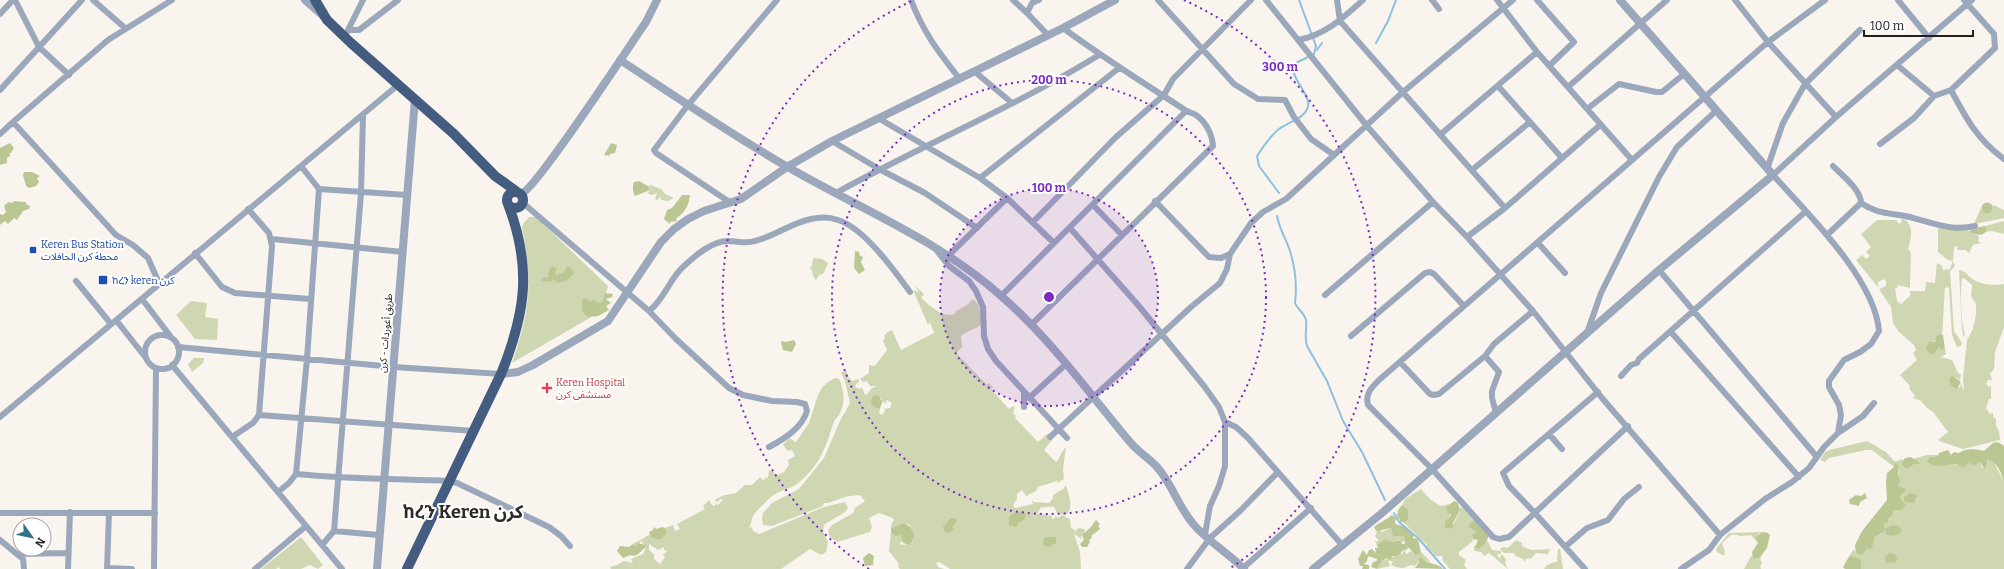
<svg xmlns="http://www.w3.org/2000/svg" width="2004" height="569" font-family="Bitter,'Noto Sans Arabic','Noto Sans Ethiopic',serif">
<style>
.green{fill:#ced7b1;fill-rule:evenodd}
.forest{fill:#bbc793}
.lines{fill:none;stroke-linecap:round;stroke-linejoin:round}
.stream{stroke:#8dc0e1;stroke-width:2}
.minor{stroke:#9ba8bc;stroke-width:6}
.tertiary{stroke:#9ba8bc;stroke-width:8}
.trunk{stroke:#455c81;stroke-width:10}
.ring{fill:none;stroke:#7b2cbf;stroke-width:2;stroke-dasharray:2 4}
.transit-dot{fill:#1a4fb4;stroke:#fff;stroke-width:1.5}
.health-dot{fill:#e0444e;stroke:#fff;stroke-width:1.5}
.labels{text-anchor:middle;stroke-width:4;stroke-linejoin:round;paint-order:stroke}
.transit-label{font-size:10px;fill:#164399;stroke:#fff;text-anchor:start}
.street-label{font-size:10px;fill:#22201e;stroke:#fff}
.health-label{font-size:10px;fill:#be3a42;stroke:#fff;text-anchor:start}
.town-label{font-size:18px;font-weight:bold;fill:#2f2a25;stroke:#fff}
.centre{fill:#7b2cbf;stroke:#fff;stroke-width:2}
.ring-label{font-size:12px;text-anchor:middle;font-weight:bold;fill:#7b2cbf;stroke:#fff;stroke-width:4;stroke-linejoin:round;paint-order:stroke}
</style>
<rect width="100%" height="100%" fill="#f9f4ed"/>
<path class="green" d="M651,185L661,189L665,194L674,198L668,201L661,200V197L657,200L655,199L657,193L652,195L647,193L649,192L650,189L648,186Z
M1993,205L2004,210V218L1974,224L1981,208V210L1992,207Z
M529,217H535L538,219L608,286L600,312L512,363C530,312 533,282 522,228L523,224Z
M1903,219C1915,224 1911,239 1908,249L1911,253L1910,284V288L1898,285L1897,288L1895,287L1897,301L1901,304L1910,296V291H1925L1926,282L1935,283L1937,263L1942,266L1943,270L1950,269L1953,261L1948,260L1938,252V229L1941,226L1969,231L1979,236L1978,241L1981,243L1973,245L1969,253L1966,250H1957L1958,246L1954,247L1953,261L1955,266L1950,271L1954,331L1962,343L1961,346L1957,347L1952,335L1949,288L1947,287L1945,288C1944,296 1943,329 1942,333C1939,337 1934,342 1929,345L1928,350L1932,353L1939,347L1941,350L1945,349L1946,354L1941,357L1952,360L1958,373L1961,374L1960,380L1955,377L1951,378L1952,386L1959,388L1961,384L1964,391L1963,378L1967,340L1973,329L1976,315V304L1971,296L1972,285L1964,278L1962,279C1960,291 1961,323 1965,334L1964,337L1962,330L1959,270C1965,271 1966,274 1970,277C1979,285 1993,286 2004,284V327L1995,352L1994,369L1990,374L1992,380H1988L1986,384L1989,387L1991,385V399H1989L1986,408L1990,414L1993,413V417L1996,419V426L1999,431L2000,440L1963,449L1939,441L1938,440L1948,432L1933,412L1927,408L1920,400L1913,398L1915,396L1909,388L1910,386L1900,375L1917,360L1913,353L1916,350L1914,345L1899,332L1893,323L1891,307L1879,289L1886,286V281L1884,279L1878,282V287L1856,260L1862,255L1866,259L1870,256L1866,252L1871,247L1861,234L1877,220H1897V222L1900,224L1902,221L1900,220Z
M2004,221V234L1992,231L1985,232L1987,229L1985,226Z
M813,258L822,259L828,263L823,274L819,275L816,280L813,276L812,270L810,268L812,266Z
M914,285L924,294L921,298C932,307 942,318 955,314L956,311L967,305L973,299C981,306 981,312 982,323C976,330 968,330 961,336L962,347L956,353L987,385L989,383L993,387L991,389L1009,409L1013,406L1015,408L1013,413L1016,416L1015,418L1038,442L1047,434L1049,436L1056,435L1044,450L1056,462C1060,458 1061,452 1066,447L1063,469L1064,479L1058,483L1057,481L1038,487L1036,491L1026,496L1022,490L1017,494V499L1013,505L1015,508L1033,504L1032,500L1034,502L1049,503L1053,498V495L1063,489L1066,485C1069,495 1074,508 1066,515L1057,513L1054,507C1050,506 1046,508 1041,507L1038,513H1035L1052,516V519L1055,518V515L1058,518L1062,515L1070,519L1071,528L1076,531L1078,528L1085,529L1084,535L1081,536L1082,539L1074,534L1080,552L1081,569H950L940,562L936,563L938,567L944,569H900L898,567L899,564L889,551L891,532L901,535L903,541L900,543L901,545L911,544L915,536L910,525L904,523L891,528L892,523L894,520L893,518L879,513L869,518L872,527L870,532L837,542L830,537L828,530L832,525L853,513L855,508L865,501L860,495L848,496L828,503H824L823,506L772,526L763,525L762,518L763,513L772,503L799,489L824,458L840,421L850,403L845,381L841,373L846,370L849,378L853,381L858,379L859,382L856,384L855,387L860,389L862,387L865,395L867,394L872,388L877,386H870L867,381L863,382L860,379L869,373V365L875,366L887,350L883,341L885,338L884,336L888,332L892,330L901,350L934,333L930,322L928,325L913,290L919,292ZM881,397V405L883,401L885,404L887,400L892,403L890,408L884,409L885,411L882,415L879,413L880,409L873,407L872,404Z
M191,301L207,303L205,317L218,319L217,340L195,339L176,315Z
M194,358H204L203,363L192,372L188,364Z
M835,378L839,379C845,392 845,404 839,415C837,418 834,420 833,424C826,447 819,467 798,483C791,489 777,491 771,497C767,501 756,511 753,516C751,520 752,524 749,528L752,527L753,531L759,534L824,507L845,502L848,508L845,512L825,524C821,531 825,536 828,542L826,552L821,555L810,549L781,569H611L610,567L617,565L624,561L633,563L631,559L643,554L646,547L641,541L636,546L633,544L649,535L650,537L658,540L663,536L665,528L673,525L675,531L680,529L677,524L705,509L703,506L709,500L712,505L715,506L716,503L718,505L723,500L721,499L717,502L715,500C723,494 728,495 736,493L745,485H752L760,477L763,480L768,477L769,470L778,475L784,472L789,465L788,460L795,456L792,450L788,451L783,445L789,438L796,442L809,423L818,395L823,386L826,385L825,384ZM649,544L658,550L664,547V550L667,551L663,555L665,557L660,564L654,559V554L649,550Z
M1867,441L1886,452L1895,462L1901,459L1903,460L1902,462L1927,455H1938V456L1930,457L1935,466L1958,464L1962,466L1969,462L1973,464L1980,462L1983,468L1989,460L1994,462L2004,482V569H1861L1858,559L1850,555L1854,549L1856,553L1872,544L1876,534L1879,536L1882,533L1883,524L1888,523V519L1892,516L1894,510L1905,505L1900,498L1903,494V488L1898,486L1899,466L1898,464L1894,467L1872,450H1866L1829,458L1825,462L1820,460L1825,452L1829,450Z
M1421,489L1430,499L1440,506L1449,504L1446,507L1447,513H1451L1445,528L1450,529L1454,527C1453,520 1461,514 1460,507C1465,509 1472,515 1474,521L1472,522L1476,532L1472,536L1473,541L1459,552V555L1466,560L1464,565L1467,569H1450L1443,561L1442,556H1436L1430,550H1425L1427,545L1404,523L1408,520V509L1402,505L1405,499Z
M1391,528L1396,536H1404L1405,539L1404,542L1399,540L1392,542H1384L1378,548L1375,541H1379L1375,536L1377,533L1375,529H1380L1382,532Z
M1762,532L1758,534L1757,545L1756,541L1751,535L1741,536L1732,534L1722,543L1725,552L1724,556L1717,552L1716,549L1729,533Z
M301,537L323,565L318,569L310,565L301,569H280L279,567L276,569H261Z
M1487,540L1492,550L1501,551V554H1497L1498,557L1500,558L1502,554L1506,560L1505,563L1508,569L1489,553L1484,556L1481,552L1474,551V546L1482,544Z
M1516,540L1522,543V546L1531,550L1550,549L1548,554L1536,553L1532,558L1526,559L1525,562L1523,559L1516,556L1513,553H1504L1500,549L1503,547L1508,548Z
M1405,544L1408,545L1409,548L1405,551L1406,554L1411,551L1415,555L1421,552L1431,562L1424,560L1422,557L1415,566L1411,565C1402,569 1401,569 1391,565L1393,561H1388L1390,566L1377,569L1382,561L1403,553Z
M1558,549H1560L1563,569H1544C1548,563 1551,563 1557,562Z
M1764,551L1760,559L1762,563L1760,566L1761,569H1744L1751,556L1759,558Z"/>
<path class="forest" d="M10,143L14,148L11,153H9L10,156L7,158V163L0,165V148Z
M611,143L617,145L615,153L610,154L609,156L604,155Z
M24,172H32L40,176L37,178L39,182L36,186L29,188L26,186L23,175Z
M639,181L648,186L650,190L635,196C633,193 632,186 634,182Z
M682,195H690C689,205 686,211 676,219L677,221L670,222V224L664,219L667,210L672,208Z
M14,201L26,202V204L30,206L29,209L23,211L17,220L14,218L8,224L5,221L0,225V214L3,215L6,212L4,206L8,202L12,203Z
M1981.5 208a5.5 5.5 0 1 1 11 0a5.5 5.5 0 1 1-11 0Z
M1985,226L1987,230C1982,238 1976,234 1969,232L1974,228Z
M855,251L859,252L860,256L863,257L861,262L865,270L859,274L854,268Z
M552,266L557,269L555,274L557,275L564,272L567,266L572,269L574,274L566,281L558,283L554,280L550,282L549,281L543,282L541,280L543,278L549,277L548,273Z
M605,293L613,294L612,297L606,299L611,303L606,306L609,310L598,316L588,317L582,311V300L584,298L591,302L593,299L599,303L602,302Z
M1940,334L1943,335L1945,349L1941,350L1939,347L1935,353L1930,355L1926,348L1929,342H1935L1936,337Z
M794,340L796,344L792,352L783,350L781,343L782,341L786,342Z
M1952,375L1961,382L1957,389L1951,386L1949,380Z
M876,395L881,397L880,399L882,402L880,409L873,407L871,402L872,397Z
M1998,442L2004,446V482C2001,473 1998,462 1988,460L1985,469L1980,462L1974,465L1969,463L1964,467L1959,466L1958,464C1947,464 1934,470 1927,461L1930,457L1938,456L1939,453L1948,450L1951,455L1954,452L1959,453C1966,448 1976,449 1984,451L1993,443Z
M1911,457L1919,462V464H1914L1907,469L1903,466L1902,462L1905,458Z
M1895,462L1899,466L1898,474L1900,481L1898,486L1906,489L1900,498L1906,505L1902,510H1894L1892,516L1888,519V523L1883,524L1885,529L1892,525L1898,526L1902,530L1899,534L1893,536L1886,534L1885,530L1878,536L1876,535C1873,539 1874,545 1871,549H1866L1862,555L1856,553L1855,545L1862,531L1887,500L1886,481L1887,473L1894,467Z
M1865,493L1867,498L1860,502L1859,506L1850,504L1849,500L1856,495L1861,496Z
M1910,493L1915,494L1917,496L1914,503L1905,502L1904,500V497Z
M1454,501L1458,503L1460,510L1453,523L1454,527L1450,529L1445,528V522L1450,517L1451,514L1447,513L1446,507Z
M1402,505L1408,509V520L1404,523L1403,522L1399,523L1400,520L1397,516L1398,510Z
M1023,511L1026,515L1025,519L1018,523L1016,527L1009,525V518L1012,514Z
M1392,515L1396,518L1395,524L1406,527L1414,535L1413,538L1418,539L1421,553L1415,555L1406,544L1407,548L1404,549L1398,556H1392L1391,560L1387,558L1382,561L1377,569L1371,567L1373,562L1377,561V559L1368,556L1367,561L1364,564L1369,565V569H1362L1363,566H1360L1358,559L1363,550L1367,555L1369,550L1372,549L1376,553L1375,548H1378V544L1385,540L1392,542L1401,540L1402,544H1405L1404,536H1393L1391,528L1378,531L1375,529L1374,527C1380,522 1385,521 1392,515Z
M952,518L957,519L956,523L952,527L954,528L949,534L944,531L943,526L946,524H947L949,519Z
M1096,520L1100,524L1098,526L1100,529L1091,536L1092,538L1089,540L1090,542L1087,547H1082L1080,544L1084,540L1082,535L1090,528Z
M1475,520L1489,536L1484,545L1478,549L1475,547L1478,540L1473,539L1472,535L1476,532L1469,527L1470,523Z
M904,523C912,527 912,529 915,536L910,545L903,543L901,535L895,536L891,532V528Z
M654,527L656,529L662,527L665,528L666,533L663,538L658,540L650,537L649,532L653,530Z
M1762,532L1768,533L1770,535L1767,548L1759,558H1753L1752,552L1758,543L1756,537Z
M1047,537H1056V543L1048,547L1043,545L1044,538Z
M638,543L645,545L646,547C640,551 638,558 630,555L623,558L617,551L620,546L629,547L633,544L636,546Z
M869,553L874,556L873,565L865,566L863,558Z
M1890,553L1896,555L1897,560L1894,563L1890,562L1887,564L1884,557Z
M1850,555L1861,560V569H1845L1843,567Z
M1422,557C1426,565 1437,562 1443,569L1415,568L1419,562L1418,559Z"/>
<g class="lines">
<path class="stream" d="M1376,43L1388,21L1396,0
M1317,50L1322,43
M1279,193L1259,166L1257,156C1263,147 1270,136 1279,129C1288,122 1311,117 1308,101C1305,90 1295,81 1293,70L1296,63L1314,54L1316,46L1299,0
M1277,216C1279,229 1286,238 1290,251C1295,267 1297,286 1295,303C1297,309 1304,312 1306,320C1307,329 1304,337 1307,346L1327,381L1343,421L1362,452L1385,500
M1394,513L1399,522L1418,538L1445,569"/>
<path class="minor" d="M15,0L39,47L69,75
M93,0L125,28
M911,0C923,32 938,51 959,78
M1013,0L1027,13
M1039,0L1032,3L1027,13L1047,34
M1158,0L1234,84L1258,99L1285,100L1294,117L1311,139L1334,155
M1266,0L1367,126L1433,202L1467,237L1533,311L1602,398L1720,535
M1337,0L1340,21L1505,208
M1432,0L1439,9
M1497,0L1537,52L1632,160
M1537,0L1574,42L1549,66
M1735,0L1768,42L1836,117
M1898,0L1929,38
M0,14L13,0
M348,30H359L398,0
M347,32L363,0
M1298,40C1325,35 1343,18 1363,0
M1897,65L1934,96
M974,71L1012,103
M1498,86L1562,158
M1568,87L1667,0
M0,90L82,0
M1951,90C1967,120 1977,139 2004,159
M1587,109L1619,84L1656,92H1662L1684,74
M878,118L980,178L1007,198L1054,243
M0,134L13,122
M1441,134L1537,52
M832,141L879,169L925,193L977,228
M1880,144L1914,118L1934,96L1951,90L1995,48L1994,34L1964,0
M1767,169L1783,123L1805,84L1860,30
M1472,170L1530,122
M980,178L1119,68
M319,189L407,195
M836,193C922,145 1015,107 1099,55
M1155,201L1209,257L1221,258L1230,254
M523,203L649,311L676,339L729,388L743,395L772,401L797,402L805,404L807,411C802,428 784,439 769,447
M731,203L656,153L654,150L688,105L777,0
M1861,203C1875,213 1888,213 1905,216C1928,221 1950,232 1975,226
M1093,205L1122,235
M1033,222L1115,138L1164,95L1173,79L1251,0
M1070,228L1138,305L1204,386L1219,407L1225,422V466L1219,486L1210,506L1205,534
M1827,235L1861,203C1861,190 1842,175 1833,166
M1467,237L1505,208L1600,125
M272,239L403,252
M1538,243L1565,273
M937,251L949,266L969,281L976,291L983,307L984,336L988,349L996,361L1067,438
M195,253L222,287L235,293L310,299
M949,255L1007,198
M1659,270L1817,457
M76,281L111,324
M159,283L148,258L133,245L116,235L13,122L108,40L172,0
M1325,295L1433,202
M1001,296L1186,111
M142,299L171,337
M649,311C665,299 669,279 684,266C696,255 712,241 728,241C737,241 747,244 755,241C775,236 791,223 811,219C820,217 830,217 838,220C864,228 894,270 910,292
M116,320L146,358
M1031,325L1213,146C1212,134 1206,122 1196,115C1193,113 1188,112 1185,110C1144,83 1102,57 1063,28
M1671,332L1799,477
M1587,333L1601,293L1659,177L1677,147L1716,111
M145 352a17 17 0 1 1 34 0a17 17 0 1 1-34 0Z
M1351,336L1425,273L1430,272L1434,274L1464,306
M178,347L394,367L501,374
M1485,356L1499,372L1492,391V398L1496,413
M1400,362L1430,394L1434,395L1439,394L1485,356L1494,344L1533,311
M172,365L342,569
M1621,376L1631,365L1637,363L1639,359L1805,212
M1024,392V407
M1029,398L1066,364
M259,415L474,431
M0,417L398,85
M1225,422L1236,427L1248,438L1343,546
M1628,426L1509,537L1499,539L1493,537L1432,469L1368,405C1365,394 1371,388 1379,380L1768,42L1825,0
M1838,433L1863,416L1874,403
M1549,434L1562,449
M232,437L253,423L259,415L272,246L269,233L248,209
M1050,437L1191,307L1220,283L1227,269L1230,254L1251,223L1263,212L1286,199L1403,92L1513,0
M296,474C347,479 398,479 449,481L457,483L549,527L561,536L570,546
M278,492L289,483L296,474L307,359L319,189L301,166
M0,513H155
M334,531L379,535
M0,540L23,559L24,569
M322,545L334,531L361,193L363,116
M1566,546L1587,528L1608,520L1624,499L1639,487
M19,554L68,553
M107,568L132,569
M68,569L70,512
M107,569L109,513
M154,569L156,368
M255,569L306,526
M1187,569L1210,538L1240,511L1278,472
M1242,569L1311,508
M1585,569L1534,512L1509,486L1503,473L1598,392
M1681,569L1709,550L1720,535L1765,499L1792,482L1809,468L1824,447L1838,433L1841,415L1839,405L1829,387V381L1844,360L1860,352L1871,344L1879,331C1875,279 1807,213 1773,175L1836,117L1972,0"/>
<path class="tertiary" d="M305,0L322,15
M620,60C675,96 729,133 786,166C858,208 937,239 1000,295C1050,338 1088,392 1130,442C1138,452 1149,458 1157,467C1173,485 1179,509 1195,526C1208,541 1229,554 1244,569
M521,194C536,189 630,45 646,22L657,0
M501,374L518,372L533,365L608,321L661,242L674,229L688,219L704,211L741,199L787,167L832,141L1063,28L1115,0
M377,569L415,99
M1313,569L1382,513L1659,270L1773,175L1620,0"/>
<path class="trunk" d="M315,0L327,20L351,43L454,134L495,176L516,191
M507 200a8 8 0 1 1 16 0a8 8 0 1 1-16 0Z
M407,569L501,374C526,312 532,267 508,204"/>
</g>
<circle cx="1049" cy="297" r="109" fill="#7b2cbf" fill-opacity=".12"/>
<g class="ring">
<circle cx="1049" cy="297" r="109"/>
<circle cx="1049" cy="297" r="217"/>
<path d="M869 569A326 326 0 0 1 914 0M1184 0A326 326 0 0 1 1229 569"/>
</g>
<g class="transit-dot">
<rect x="29" y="246" width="8" height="8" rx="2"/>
<rect x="98" y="275" width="10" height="10" rx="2"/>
</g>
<path class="health-dot" d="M545 382h4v4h4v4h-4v4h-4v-4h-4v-4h4z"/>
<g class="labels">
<g class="transit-label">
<text x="41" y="248">Keren Bus Station<tspan x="41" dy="12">محطة كرن الحافلات</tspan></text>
<text x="112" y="284">ከረን keren كرن</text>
</g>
<g class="street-label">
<text transform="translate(385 333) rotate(-85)" y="4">طريق أغوردات - كرن</text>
</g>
<g class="health-label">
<text x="556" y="386">Keren Hospital<tspan x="556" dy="12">مستشفى كرن</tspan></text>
</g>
<g class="town-label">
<text x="463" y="518">ከረን Keren كرن</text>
</g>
</g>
<circle cx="1049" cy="297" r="6" class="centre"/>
<g class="ring-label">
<text x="1280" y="71">300 m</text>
<text x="1049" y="84">200 m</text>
<text x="1049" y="192">100 m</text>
</g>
<g transform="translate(32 537) rotate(123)"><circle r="19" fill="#ffffff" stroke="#a7a6a5"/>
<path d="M0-3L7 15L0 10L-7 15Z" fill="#2e7482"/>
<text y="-6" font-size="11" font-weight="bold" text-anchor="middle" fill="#22201e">N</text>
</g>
<path d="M1864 30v6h109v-6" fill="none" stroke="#22201e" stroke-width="2"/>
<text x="1870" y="30" font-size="12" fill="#22201e" stroke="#ffffff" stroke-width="3" paint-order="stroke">100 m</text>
</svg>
